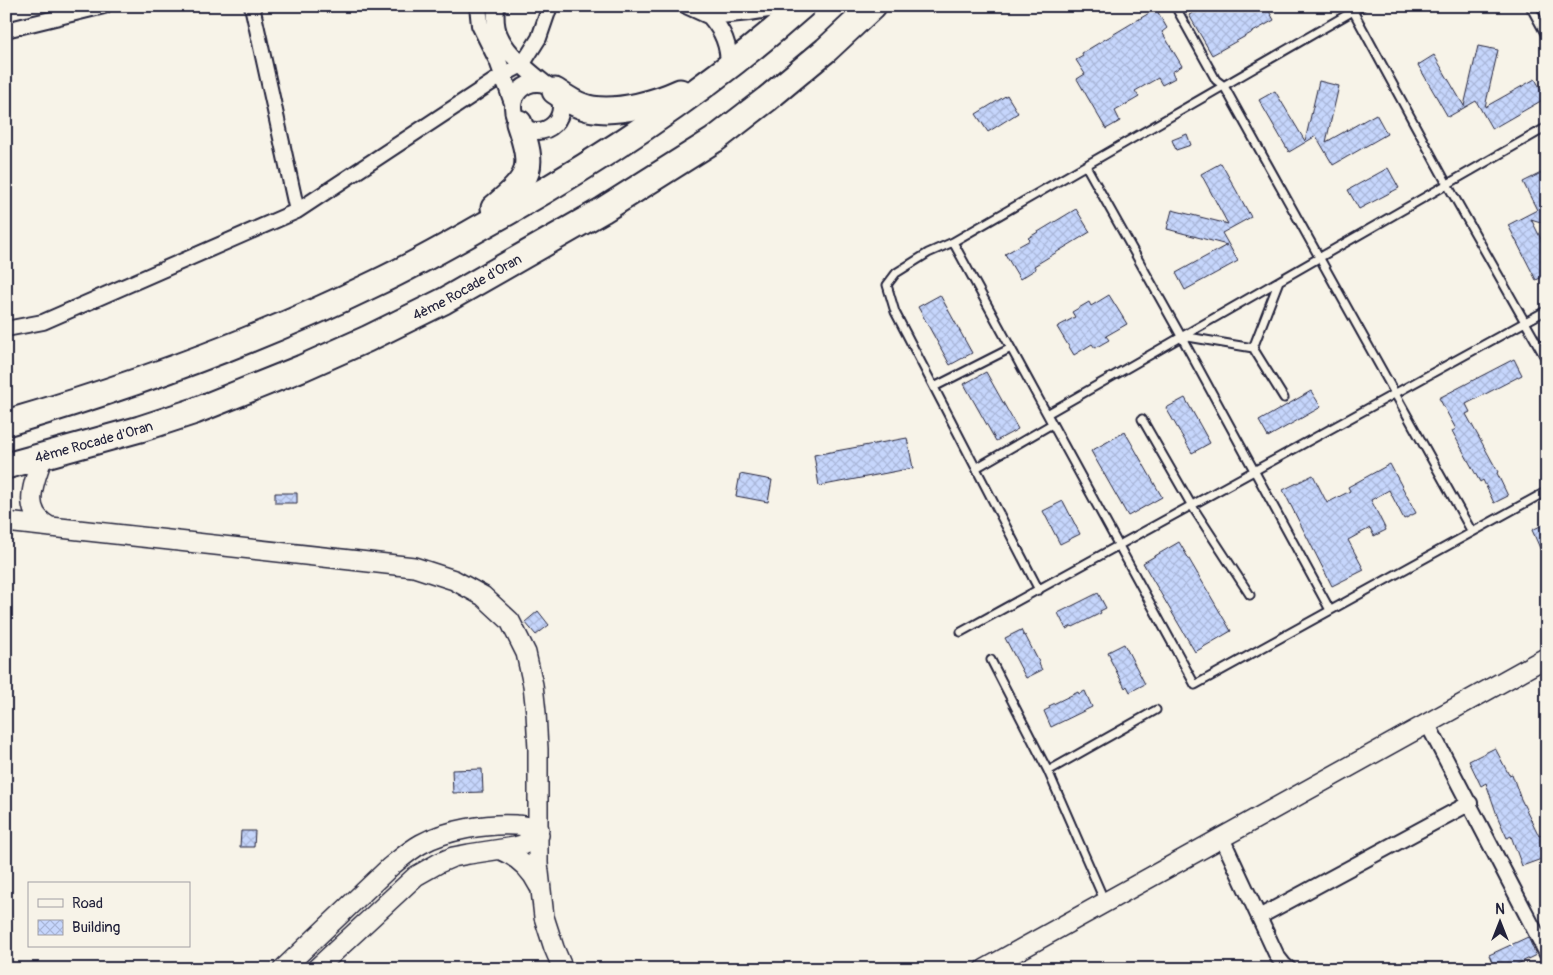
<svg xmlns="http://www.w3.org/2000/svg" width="1553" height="975" font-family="Pangolin,sans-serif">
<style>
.building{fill:url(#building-cross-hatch);stroke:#22223b}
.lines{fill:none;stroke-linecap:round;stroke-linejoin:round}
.service-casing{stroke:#22223b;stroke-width:11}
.minor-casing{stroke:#22223b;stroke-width:18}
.tertiary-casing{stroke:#22223b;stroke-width:20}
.secondary-casing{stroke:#22223b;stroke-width:22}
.motorway-casing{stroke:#22223b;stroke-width:29}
.service{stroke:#f7f3e8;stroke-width:7}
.minor{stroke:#f7f3e8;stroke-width:14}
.tertiary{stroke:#f7f3e8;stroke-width:16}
.secondary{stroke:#f7f3e8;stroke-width:19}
.motorway{stroke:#f7f3e8;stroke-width:25}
.labels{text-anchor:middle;stroke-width:4.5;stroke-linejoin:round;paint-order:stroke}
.street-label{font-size:14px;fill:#22223b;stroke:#f7f3e8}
</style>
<defs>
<pattern id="building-cross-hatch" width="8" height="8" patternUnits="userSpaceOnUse" patternTransform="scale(1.25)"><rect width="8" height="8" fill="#c6d6fc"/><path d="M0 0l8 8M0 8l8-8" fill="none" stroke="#aab7d9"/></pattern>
</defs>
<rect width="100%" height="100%" fill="#f7f3e8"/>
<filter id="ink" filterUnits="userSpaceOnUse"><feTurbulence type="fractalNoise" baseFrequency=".02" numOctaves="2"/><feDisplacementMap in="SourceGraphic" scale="10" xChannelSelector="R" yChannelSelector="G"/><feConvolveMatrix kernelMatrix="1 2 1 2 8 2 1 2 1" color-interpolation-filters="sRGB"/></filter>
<g filter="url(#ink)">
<path class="building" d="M1205,6H1266L1274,20L1212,55L1189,15Z
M1156,9L1167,28L1162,32L1182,66L1172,72L1175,78L1162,85L1158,78L1135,91L1139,97L1115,111L1120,121L1106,129L1077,79L1085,74L1076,60L1083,56L1082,53Z
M1478,46L1498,50L1485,107L1535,79L1546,98L1492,129L1476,101L1448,117L1418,65L1434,55L1464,106Z
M1319,81L1339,86L1326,142L1376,114L1387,134L1333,165L1316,136L1289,152L1259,100L1275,91L1305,141Z
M1007,95L1018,113L988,132L976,114Z
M1187,134L1191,145L1176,150L1172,140Z
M1221,163L1251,217L1222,233L1238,261L1185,290L1176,273L1227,245L1167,229L1172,210L1228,224L1201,174Z
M1388,168L1399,188L1359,209L1348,190Z
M1547,170V229L1544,223L1531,219L1547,251V275L1536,280L1508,225L1537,210L1523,182Z
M1076,209L1090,232L1034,266L1036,269L1020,279L1005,254L1030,240L1028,238Z
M940,295L972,353L950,365L918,307Z
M1109,295L1127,324L1106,336L1109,340L1095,348L1092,344L1074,355L1057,327L1075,317L1072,312L1089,302L1091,306Z
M1514,359L1522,375L1466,404L1470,412L1466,414L1498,472L1497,473L1508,496L1494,503L1483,480L1480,482L1452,431L1456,429L1439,398Z
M986,372L1018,429L996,441L964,384Z
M1311,391L1321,407L1268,437L1259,421Z
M1185,398L1210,443L1192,453L1166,408Z
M1125,432L1162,497L1128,516L1091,451Z
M907,438L913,468L819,486L814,455Z
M1390,464L1416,513L1404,519L1389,490L1371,500L1386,530L1374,536L1370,528L1348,540L1364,570L1332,586L1283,490L1313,475L1327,503L1350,491L1348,487Z
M740,474L772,480L768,502L736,496Z
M275,493H297V503H275Z
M1063,501L1080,534L1060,544L1043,511Z
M1547,523V564L1532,530Z
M1179,542L1231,631L1195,652L1143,563Z
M1098,593L1106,608L1100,611L1101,613L1073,627L1072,626L1066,629L1058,613Z
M538,611L549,625L536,635L525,622Z
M1021,630L1024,636L1025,635L1040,664H1039L1042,670L1026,678L1005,638Z
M1124,644L1145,684L1130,692L1127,686L1125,688L1110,659L1111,658L1108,652Z
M1085,691L1092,707L1051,727L1044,711L1050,708L1049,706L1078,692L1079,694Z
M1495,748L1509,775L1512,774L1520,797L1539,836L1545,834L1547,840V857L1522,866L1511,836L1507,838L1498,818L1486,783L1481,786L1469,761Z
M482,769L483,792L453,793L452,770Z
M241,831H255L254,847H240Z
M1528,937L1536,955L1507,969H1495L1489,955Z"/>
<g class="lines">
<defs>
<path id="service" d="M1175,6L1216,80L1224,86L1472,532
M1362,6L953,242L1195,685L1547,491
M1530,6L1547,37
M1353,11L1447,184L1547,361
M1086,166L1181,336L1330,610
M953,242L928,253L896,273L887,285L895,312L1039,590
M1182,336L1253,348L1279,281
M1253,348L1284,398
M934,387L1011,348
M1047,414L1547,127
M1142,419L1192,506L1250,595
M976,468L1052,424
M961,632L1547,310
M991,660L1048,771L1105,902
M1048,771L1156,710"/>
<path id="minor" d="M252,6L297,211
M6,30L104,6
M6,329L43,322L297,211L503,75L522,65L539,38L550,6
M1427,723L1547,954
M1222,838L1277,956L1284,965L1289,969
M1259,917L1470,803"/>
<path id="tertiary" d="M478,6L480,25L498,61L513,103
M496,6C495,17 495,28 500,37C508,55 531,73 546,85
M688,6L710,16L749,12L787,6
M710,16C723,31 729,45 729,66
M513 107a24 24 0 1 1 48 0a24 24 0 1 1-48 0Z"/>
<path id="secondary" d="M43,456C35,481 19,511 50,527
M6,522L414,567L454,580L483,596L510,621L526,653L533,685L536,713L538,749V863L544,917L554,948L563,969
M501,850C517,857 531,869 539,886
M283,969L390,867C400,859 410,850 421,844C446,830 488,823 516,825C523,825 531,828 539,829
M316,969L416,876L439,863L453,857L469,854L515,847L522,845L539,835
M985,969L1547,657"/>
<g id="motorway">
<path d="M555,91C567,99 579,107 593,109C620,113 656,103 680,92"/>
<path d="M494,208C531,177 535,170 519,123"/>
<path d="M6,423C133,386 257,341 376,283C421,262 464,236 508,212C612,153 712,86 802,6"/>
<path id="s1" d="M6,466L140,429L195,411L302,368L367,339L444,301L603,210L714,140L767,99L826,50L873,6"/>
</g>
</defs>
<use href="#service" class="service-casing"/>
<use href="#minor" class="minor-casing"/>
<use href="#tertiary" class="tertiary-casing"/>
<use href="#secondary" class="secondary-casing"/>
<use href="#motorway" class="motorway-casing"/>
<use href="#service" class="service"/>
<use href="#minor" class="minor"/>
<use href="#tertiary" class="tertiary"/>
<use href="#secondary" class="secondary"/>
<use href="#motorway" class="motorway"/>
</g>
</g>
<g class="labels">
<g class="street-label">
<text dy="5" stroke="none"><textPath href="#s1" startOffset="496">4ème Rocade d'Oran</textPath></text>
<text dy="5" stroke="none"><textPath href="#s1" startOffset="91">4ème Rocade d'Oran</textPath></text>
</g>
</g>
<rect width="1553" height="975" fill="none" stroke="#f7f3e8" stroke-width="25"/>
<rect x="12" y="12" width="1528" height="950" fill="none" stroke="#22223b" stroke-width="2" filter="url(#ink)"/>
<rect x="28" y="882" width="162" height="65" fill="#f7f3e8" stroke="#a29fa3"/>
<rect x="38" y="899" width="25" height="8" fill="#f7f3e8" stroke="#a29fa3"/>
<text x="72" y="908" font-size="15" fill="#22223b">Road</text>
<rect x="38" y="920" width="25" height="15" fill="url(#building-cross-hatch)" stroke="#a29fa3"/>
<text x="72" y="932" font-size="15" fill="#22223b">Building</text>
<g transform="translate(1500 922)" stroke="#f7f3e8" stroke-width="4" paint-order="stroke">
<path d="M0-4L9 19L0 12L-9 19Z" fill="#22223b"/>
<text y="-8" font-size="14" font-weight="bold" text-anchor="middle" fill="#22223b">N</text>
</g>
</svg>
